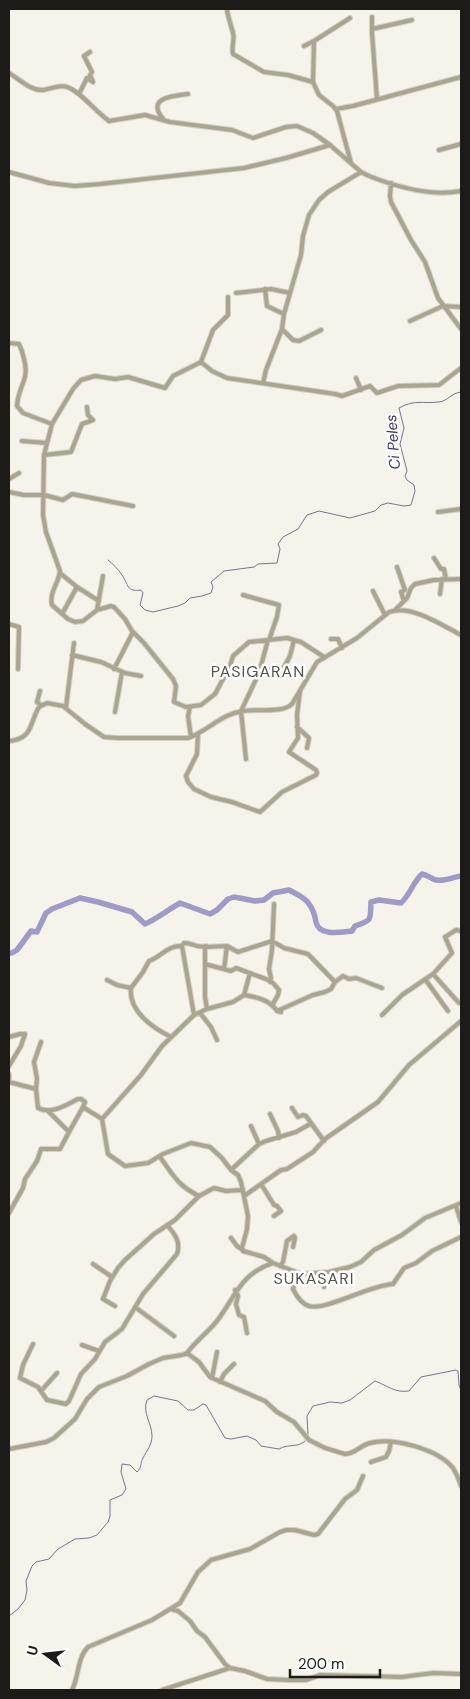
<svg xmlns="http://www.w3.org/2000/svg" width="470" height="1699" font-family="'DM Sans',sans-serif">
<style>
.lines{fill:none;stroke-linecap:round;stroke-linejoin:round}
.stream{stroke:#777593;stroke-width:1}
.river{stroke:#9e9bc8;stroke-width:5.5}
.minor-casing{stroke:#d3d0c9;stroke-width:6}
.minor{stroke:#aba590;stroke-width:4}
.labels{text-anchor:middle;stroke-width:5;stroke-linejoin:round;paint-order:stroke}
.water-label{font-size:15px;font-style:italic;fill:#3d356e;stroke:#fff}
.quarter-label{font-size:16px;letter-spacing:1px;fill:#55524b;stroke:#fff}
</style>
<rect width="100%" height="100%" fill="#f6f3eb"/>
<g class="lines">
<path class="stream" d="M108,560C113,564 118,569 122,575C129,585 126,592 141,590L143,593L140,605L145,610L153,612L178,606L185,603L190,598L202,596L211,593L213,587L211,582L224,571L254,567L258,564L277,563L280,549L278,544L283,537L298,529L307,515L319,511L350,518L375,511L381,505L388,503L404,506L411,505L415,491L414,485L407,480L405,476L407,471L400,444L404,428L399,408C415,399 423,404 439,402C448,401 451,393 461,392
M308,1435L307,1416L313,1406L330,1402L342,1403L350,1400L375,1381C388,1386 395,1393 409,1391L421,1377L456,1370L458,1371L459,1385L461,1390
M9,1616L18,1609L25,1600L27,1590L26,1581L32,1566L36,1562L49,1559L58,1549L75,1539L89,1538L97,1535L108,1522L110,1516V1500L122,1495L126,1489L121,1472L122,1464L130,1465L137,1472C142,1468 140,1463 143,1458C147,1450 152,1445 152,1436C152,1423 142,1413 147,1400L154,1396L178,1401L188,1410H194L203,1404L206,1405L225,1438L231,1439L247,1436L256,1440L261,1446L279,1449C289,1443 299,1449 307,1439"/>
<path class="river" d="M9,953H12L17,950L31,931L37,932L46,913L52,909L80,898L98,902L132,912L145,924C157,919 169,909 180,903L210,914L217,910L228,899L234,897L255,901L264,900L273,893L289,890C296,894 305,897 309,904C313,909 315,916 316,922C319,937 342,932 352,931L355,926C373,920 370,920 371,902L379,900L401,903C410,895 413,882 422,874C427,875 429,877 433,879C441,883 453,877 461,876"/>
<defs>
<path id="minor" d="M227,9C228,18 231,25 233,33C235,40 231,47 233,54L264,72L288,75L313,82L319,95L333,106L337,111L351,163
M372,17V33L377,99
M372,29L412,20
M304,46L314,41
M9,73C19,79 31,91 43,90C51,89 59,84 67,87C80,91 96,112 109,121L145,115L170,122L232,130L253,138L286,127L297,126L313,133L330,145L361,172L369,176C397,187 431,197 461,191
M313,82L314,41L350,18
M79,94L87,78L93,82L90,75L92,72L84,56L90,52
M336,109L353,106L461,77
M164,120C145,98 172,96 188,94
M439,150L461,144
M9,172L49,183L75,186L100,184L244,168L286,158L330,145
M391,183L390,196L391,202L411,240L425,262L438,298L461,329
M265,289L267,306L284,314
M236,293L271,289L290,293
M410,321L443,306L461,307
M282,329L293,340L299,341L321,330
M9,343L19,344C22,350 23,354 24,359C30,380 18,386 17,406L23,413L52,424L44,455L43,515L46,532L60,571C59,583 49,592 52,605L68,619L75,622L83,621L97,610L111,606L114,607L125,619L132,631L144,643L173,679L176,686L174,702L186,707L201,705L215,694L230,666L233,656L249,642L287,638L301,642L324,657
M201,362L213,330L228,315V297
M356,378L361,390
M263,383L266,370L282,329L284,314L301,255L303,236L309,215L319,200L328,192L361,172
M52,424L73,389L81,380L95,376L115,379L128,377L165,388L173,376L201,362L212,371L227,378L335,394L342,396L370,386L377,393L398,386L439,385L461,368
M22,441L47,443
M44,455L71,452L82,424L93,420L88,415L87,407
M9,479L19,473
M9,492L24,495H44L63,500L72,494L133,506
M438,512L461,509
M434,558L441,569H444L446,579
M397,567L405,590L401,592L404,601
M60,573L77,587L99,601
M373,591L385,615
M440,594L442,579
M243,595L279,605L277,617L269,640
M396,609L407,598L411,588L415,584L434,580L461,579
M97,610L103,576
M62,614L77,587
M9,624L19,627L18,669
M331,639H338L342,648
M72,655L101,662L125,673L141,676
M260,668L274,670
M114,669L133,632
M282,671L290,656L294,640
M40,691L37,702L41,705
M66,707L74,643
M190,707L188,716L191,737
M115,712L122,672
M297,727L309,738L307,748
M198,734L197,754L186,776L188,782L194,789L211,797L232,802L260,812L282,792L316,775L317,773L316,770L289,752L298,738L297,715L300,691
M9,741C33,739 29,724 39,707L47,703L63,706L85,724L104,737L118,738H188C208,731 221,714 243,711C256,709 284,713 292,704L317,662L357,638L389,612C410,604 442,625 461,635
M246,759L241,711L259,673L268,640
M182,946L184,943C192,942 197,949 206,946
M205,964L231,971L236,968L266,979L273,983L279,990L278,995L273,1004
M224,969L227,946
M425,979L448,1011
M107,980L117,985L131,988C128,1011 153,1028 171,1037
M270,982L271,978L269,969L272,950L274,904
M335,982L343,976L349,979L356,978L382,988
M131,988L143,972L149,961C161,957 168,945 182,946L194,1015
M244,995L250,973
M459,1003L433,974L452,953L445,937L456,930L461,931
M207,1009L205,997V947L227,946L238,952L272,941L284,948L308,954L335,982L331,989L325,992L313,995L277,1011
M200,1013L211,1027L217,1040
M382,1015L402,995L433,974
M9,1037L20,1034H25L21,1046L9,1066
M9,1074V1082
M9,1082L36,1089L38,1108C51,1115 66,1105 78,1099H81L85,1102L83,1107
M36,1089L37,1079L34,1062L41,1042
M292,1108L298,1117L303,1115L306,1116L324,1141
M48,1111L69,1132L83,1107L102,1119L141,1075L162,1046L194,1015L207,1009L233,1002L244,995C257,997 270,1000 277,1011L281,1012
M270,1114L278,1131L279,1138
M102,1119L108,1154L125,1166L148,1163L163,1154L191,1143L210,1147L222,1158L231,1170L238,1175L241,1182L248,1216L247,1229L242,1248L243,1251L264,1257L273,1263
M251,1126L259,1144
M160,1157C174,1176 177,1185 199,1196
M231,1170L259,1144L266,1141L296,1132L310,1124
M261,1184L274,1205L277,1206L281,1211L274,1216
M244,1196L281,1170L287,1169L313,1152L325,1139L378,1102L409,1065L461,1021
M456,1206L461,1222
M9,1213L23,1188L25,1179L37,1161L41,1149H60L69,1132
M231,1238L237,1246L243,1250
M93,1264L112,1277
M280,1266L283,1262L287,1241L294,1236L295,1238L293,1247
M323,1273L324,1287
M298,1274L293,1289C296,1295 301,1304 309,1306C325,1311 370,1285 393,1284L404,1268L416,1263L432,1251L461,1237
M235,1290L238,1296L236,1304L239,1315L244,1317L247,1333
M115,1306L103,1299L110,1281L118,1268L125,1260L154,1234L175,1220L199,1196L214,1188L226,1191L243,1190
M135,1307L174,1336
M33,1344L23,1365L20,1378L38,1387L47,1400L66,1404L69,1401L81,1374L95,1359L105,1342L122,1329L143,1294L177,1254C181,1242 175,1234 167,1225
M82,1345L99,1351
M187,1353L199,1362L210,1377L265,1401L277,1412L294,1422L309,1440L325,1448L345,1454C355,1454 361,1445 370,1443C393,1437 438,1449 453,1468C457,1474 459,1480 461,1486
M212,1378L217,1352
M220,1382L224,1374L234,1364
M41,1391L57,1373
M9,1449L46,1442L54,1438L75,1419L87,1399L99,1387L127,1376L149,1364L163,1358L182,1355L187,1353C196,1341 208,1332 217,1321C236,1296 240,1274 273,1263L301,1274L329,1272L350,1267L361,1262L374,1250L402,1235L425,1218L461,1203
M371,1462L386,1457L389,1451L391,1442
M171,1609L178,1611L190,1621L197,1631L205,1637L225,1664L230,1668L245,1671L267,1679L290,1680H306L320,1675L402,1677L433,1673L461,1674
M72,1690C79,1677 77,1658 88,1647L152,1620L180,1603L198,1572L211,1560L250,1549L280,1532L286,1530H295L314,1535L318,1534L345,1499L357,1490L363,1476
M162,1690L230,1668"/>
</defs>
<use href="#minor" class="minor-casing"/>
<use href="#minor" class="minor"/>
</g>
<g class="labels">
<g class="water-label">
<text transform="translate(393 442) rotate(-94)" y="5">Ci Peles</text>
</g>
<g class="quarter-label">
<text x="258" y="677">PASIGARAN</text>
<text x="314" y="1284">SUKASARI</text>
</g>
</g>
<rect width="470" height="1699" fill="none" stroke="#1c1b18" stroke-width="20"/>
<g transform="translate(45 1654) rotate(285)" stroke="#ffffff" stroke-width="4" paint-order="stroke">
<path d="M0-4L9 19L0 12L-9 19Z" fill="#1c1b18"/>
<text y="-8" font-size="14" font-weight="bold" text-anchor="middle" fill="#1c1b18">U</text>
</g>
<path d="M290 1669v8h90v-8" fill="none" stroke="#1c1b18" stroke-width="2.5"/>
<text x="298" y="1669" font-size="15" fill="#1c1b18" stroke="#ffffff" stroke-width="4" paint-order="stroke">200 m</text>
</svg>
